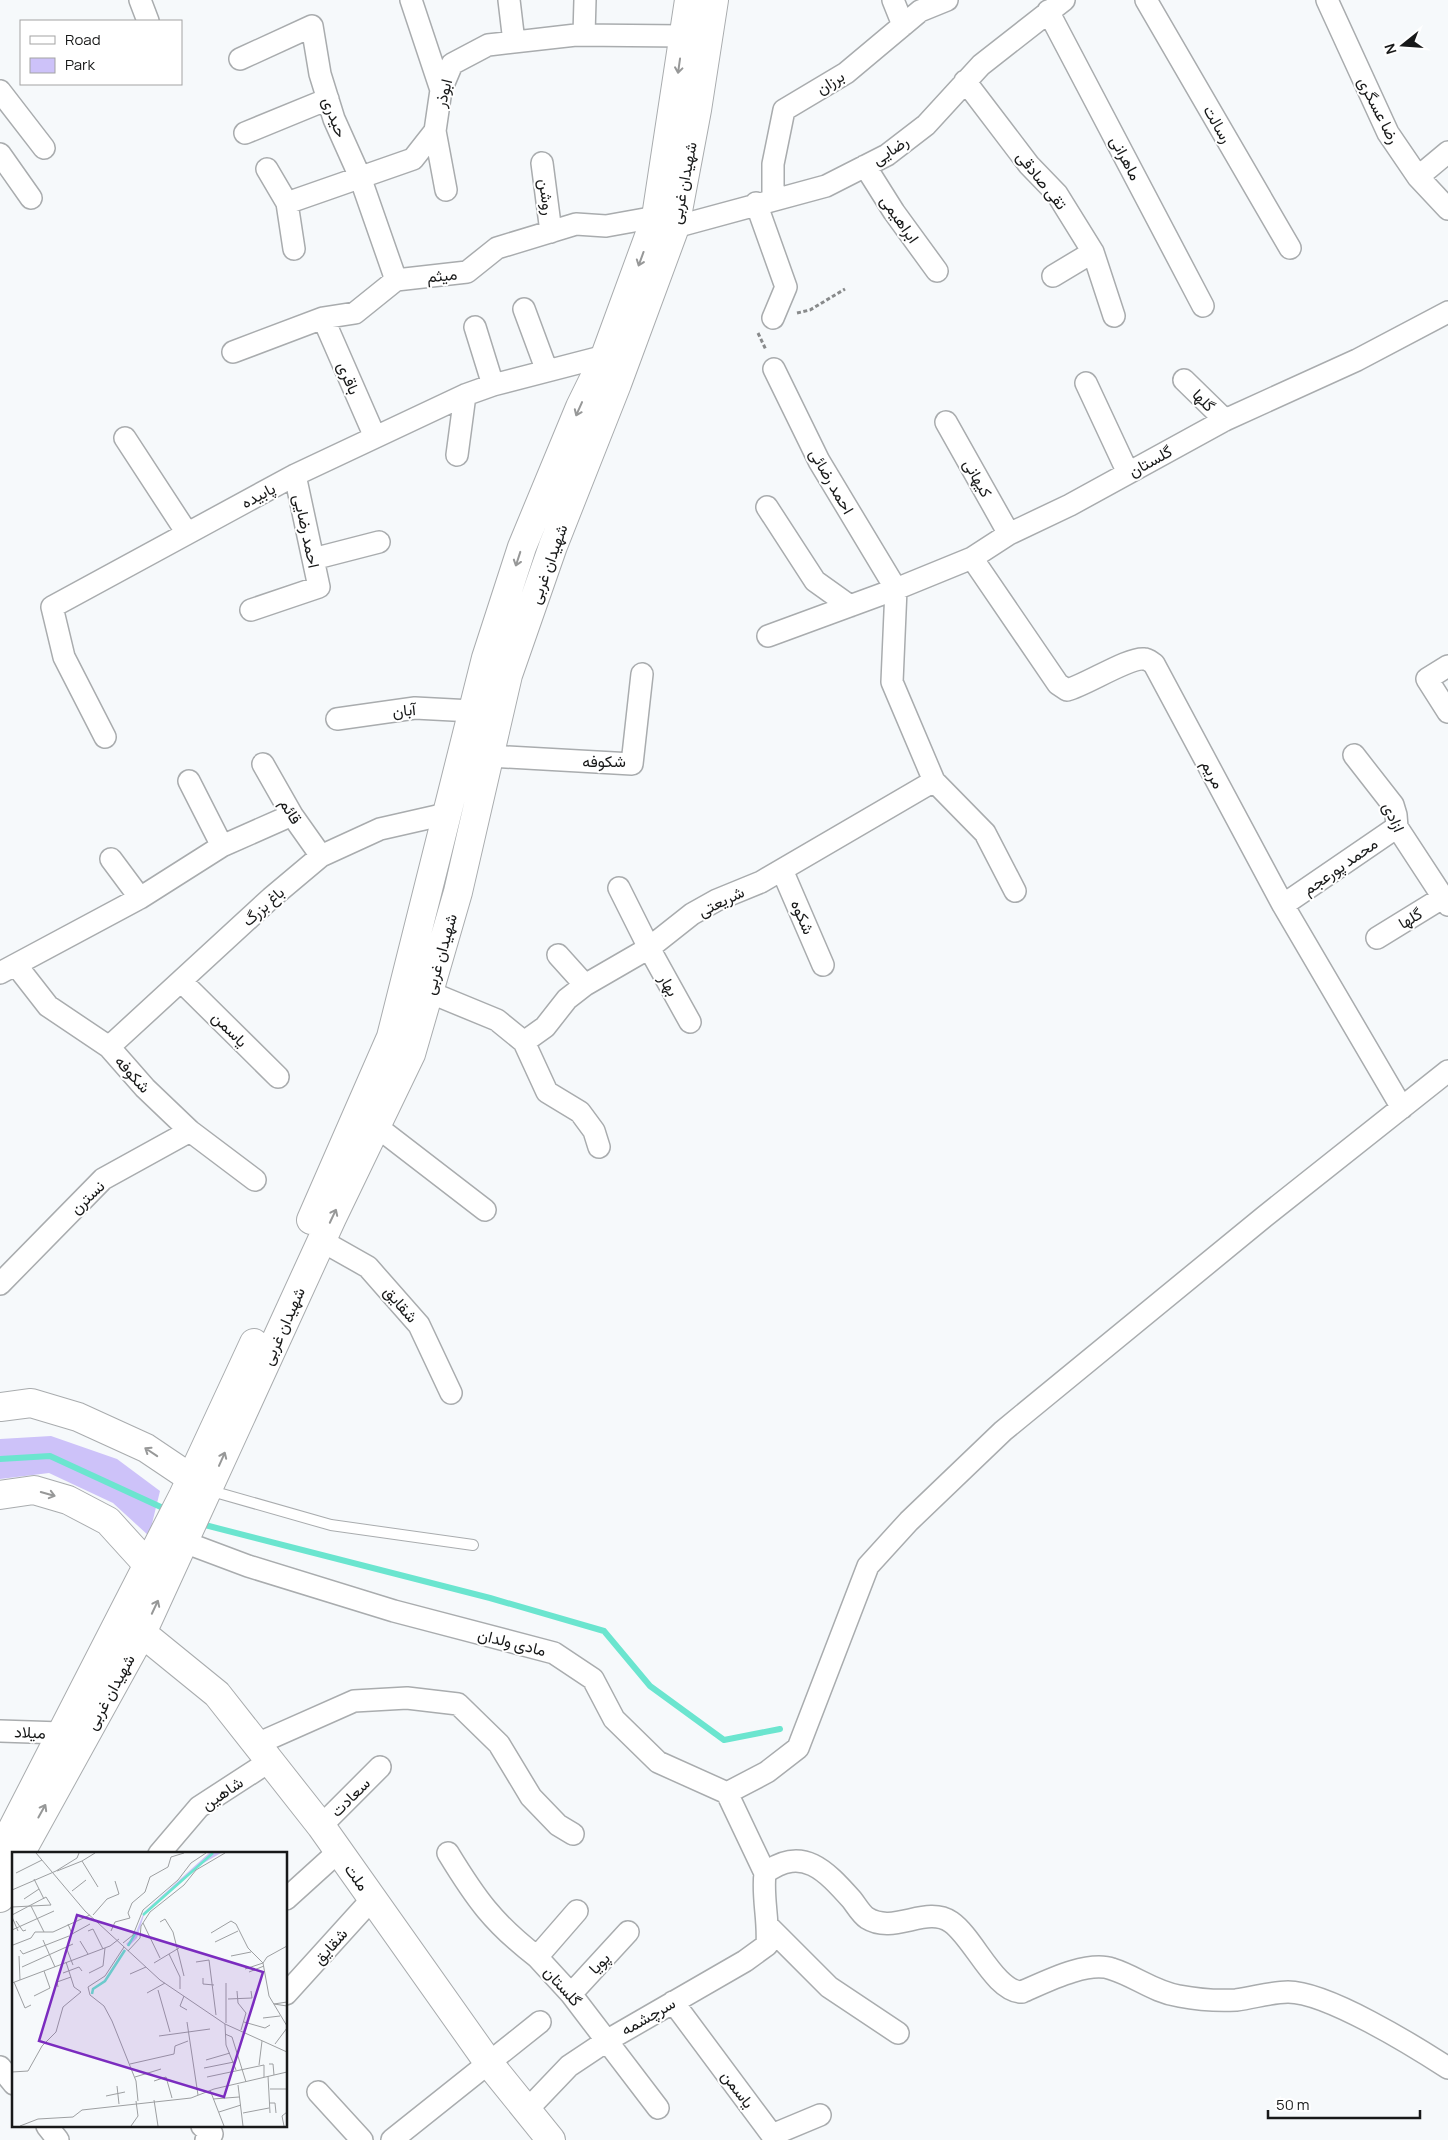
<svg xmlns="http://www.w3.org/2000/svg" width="1448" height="2140" font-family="Manrope,Vazirmatn,sans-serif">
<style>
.green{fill:#cdc2f9}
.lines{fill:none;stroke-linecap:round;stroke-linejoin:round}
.stream{stroke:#6be5cf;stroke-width:6}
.lane-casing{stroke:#a9acae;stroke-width:12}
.street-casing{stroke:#a9acae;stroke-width:24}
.secondary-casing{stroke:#a9acae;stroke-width:30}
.path{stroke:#888a8b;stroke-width:3;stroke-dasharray:4 2.5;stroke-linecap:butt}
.lane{stroke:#fff;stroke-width:10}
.street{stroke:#fff;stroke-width:21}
.secondary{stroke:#fff;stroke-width:28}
.oneway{stroke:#979898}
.labels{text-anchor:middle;stroke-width:4;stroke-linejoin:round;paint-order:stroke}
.street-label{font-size:16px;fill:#181919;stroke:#fff}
.inset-river{fill:none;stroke:#6be5cf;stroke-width:2.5}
.inset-road{fill:none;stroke:#9d9fa1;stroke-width:1}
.view{fill:#7b2cbf;fill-opacity:0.15;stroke:#7b2cbf;stroke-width:2.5}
.inset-edge{fill:none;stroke:#181919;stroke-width:2.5}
</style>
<rect width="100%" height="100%" fill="#f6f9fb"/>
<path class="green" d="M51,1436L117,1459L160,1491L149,1536L113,1503L49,1473L0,1479V1439Z"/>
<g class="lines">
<path class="stream" d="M0,1459L50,1456L163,1508
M205,1525L490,1598L604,1631L650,1686L724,1740L780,1729"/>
<defs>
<path id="lane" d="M208,1490L331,1525L473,1545"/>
<path id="street" d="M140,0L148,21
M411,0L441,90
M509,0L514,42
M893,0L903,25
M1146,0L1290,248
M1327,0L1388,133L1418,177L1448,209
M1048,11L1203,306
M584,35L585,0
M240,59L312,26L320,74L334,119L360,177L396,280
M965,81L1029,165L1057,194L1093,252L1114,316
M0,91L44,148
M435,131L446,190
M245,133L328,99
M0,154L31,198
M542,163L551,232
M865,166L894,212L937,271
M267,169L287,203L294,249
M1418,177L1448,152
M773,199V164L784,110L846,73L920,11L947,0
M287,203L413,159L435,131L441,90L452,64L488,45L576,35L684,36
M756,203L786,287L773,318
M675,227L826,186L887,155L926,125L981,65L1064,0
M1053,276L1093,252
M524,309L547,371
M323,318L375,437
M475,327L493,385
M233,352L323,318L355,313L396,280L467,272L497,248L576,224L606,226L656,217
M774,369L819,461L896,589L892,682L934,781L985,833L1015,891
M1184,380L1225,420
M1086,383L1128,473
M946,422L1009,534
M125,438L187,533
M457,455L465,395
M767,507L815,581L850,606
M972,558L1058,684L1067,690C1086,685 1129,657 1144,659C1148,659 1151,662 1154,664L1283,905L1402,1108
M313,559L379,542
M251,610L319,587L295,475
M768,636L896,589L972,558L1009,534L1070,505L1225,420L1357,360L1448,312
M1448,666L1427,679L1448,712
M337,719L415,708L472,711
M105,737L64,657L52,607L295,475L465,395L493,385L605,356
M1354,755L1393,805L1396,815L1397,827L1448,905
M489,756L632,764L642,674
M263,764L292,815L321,856
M189,781L222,846
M111,859L140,898
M782,870L823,965
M619,888L649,948L690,1022
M1283,905L1397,827
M1377,938L1442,898
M558,955L585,985
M16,965L48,1006L109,1047L145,1088L190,1131L255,1180
M0,973L140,898L222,846L292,815
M181,981L278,1077
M429,992L497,1020L524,1042L547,1092L580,1112L594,1131L599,1147
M524,1042L545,1027L567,999L585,985L649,948L692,914L717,900L761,882L934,781
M109,1047L271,898L321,856L380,829L446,814
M376,1126L485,1210
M322,1241L368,1267L419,1325L451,1393
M0,1284L103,1179L190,1131
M184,1542L248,1566L394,1611L554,1653L593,1679L614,1719L658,1762L727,1793L767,1772L798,1748L868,1566L909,1521L1003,1431L1264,1217L1448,1071
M0,1731L61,1733
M257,1744L354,1701L407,1698L458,1704L499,1744L531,1797L558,1825L573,1834
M727,1793L765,1873
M321,1826L380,1767
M448,1853C476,1899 493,1923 537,1957
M159,1854L199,1807L270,1761
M286,1899L339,1851
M577,1911L537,1957L571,1994L658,2108
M769,1927L829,1987L898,2033
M286,1994L373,1898
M571,1994L628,1932
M673,2002L772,2135L820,2115
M0,2067L14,2084
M318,2092L362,2140
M526,2111L569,2066L608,2040L745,1961L767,1945C769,1920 762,1897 765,1873C803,1845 826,1871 852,1900C856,1905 861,1914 867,1918C894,1935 926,1905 951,1922C974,1938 995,1992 1022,1992C1045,1982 1088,1960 1112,1969C1135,1976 1154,1992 1179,1996C1195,1999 1219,2001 1236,2000C1253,1998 1271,1992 1288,1992C1327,1992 1414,2046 1448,2068
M47,2126L58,2140
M202,2126L212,2134L206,2140
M392,2140L540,2022"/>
<path id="secondary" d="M311,1220L391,1037L486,658L522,547L580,407L605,356L656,217L689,0
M0,1407L31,1403L78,1417L146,1448L207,1489
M0,1495L34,1490L68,1500L108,1521L147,1564
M127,1624L142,1633L217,1694L321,1826L488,2062L551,2140
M0,1853L183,1496L254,1343
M20,1854L142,1633L332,1218L411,1054L458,892L508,675L553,546L617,384L675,227L697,110L714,0
M0,1898L14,1867"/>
</defs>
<use href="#lane" class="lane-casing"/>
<use href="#street" class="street-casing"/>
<use href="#secondary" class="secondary-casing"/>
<path class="path" d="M797,313L810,310L845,289
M758,333L766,350"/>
<use href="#lane" class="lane"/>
<use href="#street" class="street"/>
<use href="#secondary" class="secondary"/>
</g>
<defs><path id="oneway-shaft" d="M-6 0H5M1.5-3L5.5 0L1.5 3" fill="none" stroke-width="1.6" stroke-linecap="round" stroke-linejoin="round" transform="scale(1.25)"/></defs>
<g class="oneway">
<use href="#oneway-shaft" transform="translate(679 66) rotate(98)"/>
<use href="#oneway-shaft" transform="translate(641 259) rotate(110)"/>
<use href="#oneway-shaft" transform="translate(579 409) rotate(114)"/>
<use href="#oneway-shaft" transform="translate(518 559) rotate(108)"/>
<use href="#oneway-shaft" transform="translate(333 1216) rotate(-65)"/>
<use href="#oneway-shaft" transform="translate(151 1452) rotate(-146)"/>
<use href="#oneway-shaft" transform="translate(222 1459) rotate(-66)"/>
<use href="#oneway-shaft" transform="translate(48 1494) rotate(16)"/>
<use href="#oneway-shaft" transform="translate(155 1607) rotate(-65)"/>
<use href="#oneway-shaft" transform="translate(42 1811) rotate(-61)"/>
</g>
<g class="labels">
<g class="street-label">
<text transform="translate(830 82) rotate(-32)" y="6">برزان</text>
<text transform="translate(443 93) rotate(-76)" y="6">ابوذر</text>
<text transform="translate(1379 110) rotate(63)" y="6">رضا عسگری</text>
<text transform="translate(335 117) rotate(69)" y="6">حیدری</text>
<text transform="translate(1218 124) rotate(60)" y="6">رسالت</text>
<text transform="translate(890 150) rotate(-33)" y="6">رضایی</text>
<text transform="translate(1126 158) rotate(62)" y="6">ماهرانی</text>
<text transform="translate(1042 180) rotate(51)" y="6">تقی صادقی</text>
<text transform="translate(683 183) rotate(-79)" y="6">شهیدان غربی</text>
<text transform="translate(547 197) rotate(83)" y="6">روشن</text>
<text transform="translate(900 219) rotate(55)" y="6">ابراهیمی</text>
<text transform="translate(442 275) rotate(-6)" y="6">میثم</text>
<text transform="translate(349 378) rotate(67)" y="6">باقری</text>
<text transform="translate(1204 400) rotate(45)" y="6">گلها</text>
<text transform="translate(1150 461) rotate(-29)" y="6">گلستان</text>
<text transform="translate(978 478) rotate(61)" y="6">کیهانی</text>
<text transform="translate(832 481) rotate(60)" y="6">احمد رضائی</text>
<text transform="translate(258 495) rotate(-28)" y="6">پابیده</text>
<text transform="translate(307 531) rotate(78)" y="6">احمد رضایی</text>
<text transform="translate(548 564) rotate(-70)" y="6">شهیدان غربی</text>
<text transform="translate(404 710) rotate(-6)" y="6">آبان</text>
<text x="604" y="767">شکوفه</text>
<text transform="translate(1213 774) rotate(62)" y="6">مریم</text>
<text transform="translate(291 811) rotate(58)" y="6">قائم</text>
<text transform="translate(1394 817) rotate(66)" y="6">ازادی</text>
<text transform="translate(1340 866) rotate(-35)" y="6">محمد پورعجم</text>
<text transform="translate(721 901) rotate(-26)" y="6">شریعتی</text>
<text transform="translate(263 906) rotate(-42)" y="6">باغ بزرگ</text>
<text transform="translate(803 917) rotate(67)" y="6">شکوه</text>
<text transform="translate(1410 918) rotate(-31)" y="6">گلها</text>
<text transform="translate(440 954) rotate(-74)" y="6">شهیدان غربی</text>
<text transform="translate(669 985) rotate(61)" y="6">بهار</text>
<text transform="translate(230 1029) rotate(45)" y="6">یاسمن</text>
<text transform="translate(133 1074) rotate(48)" y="6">شکوفه</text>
<text transform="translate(87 1197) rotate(-44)" y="6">نسترن</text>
<text transform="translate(401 1304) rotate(49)" y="6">شقایق</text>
<text transform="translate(283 1326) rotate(-66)" y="6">شهیدان غربی</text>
<text transform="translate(512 1642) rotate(14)" y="6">مادی ولدان</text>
<text transform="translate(110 1692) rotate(-61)" y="6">شهیدان غربی</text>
<text transform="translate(30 1732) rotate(3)" y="6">میلاد</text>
<text transform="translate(222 1793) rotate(-34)" y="6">شاهین</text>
<text transform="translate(350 1797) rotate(-45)" y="6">سعادت</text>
<text transform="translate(357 1877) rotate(54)" y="6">ملت</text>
<text transform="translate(330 1946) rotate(-48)" y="6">شقایق</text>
<text transform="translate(599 1963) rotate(-47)" y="6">پویا</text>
<text transform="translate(563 1986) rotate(48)" y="6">گلستان</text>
<text transform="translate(648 2016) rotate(-30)" y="6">سرچشمه</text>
<text transform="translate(738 2089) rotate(53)" y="6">یاسمن</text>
</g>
</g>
<g transform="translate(12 1852)">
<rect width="275" height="275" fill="#f6f9fb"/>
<path d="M197,1H209L183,16L132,63L125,86L117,94L114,92L122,85L132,60Z" fill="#cdc2f9"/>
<path class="inset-river" d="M131,63L201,1M116,94L124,80M80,142L81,137L93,129L113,98"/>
<path class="inset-road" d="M24,1L73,59L148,128L213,172L275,200M70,9L83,1M45,19L70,9L86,35M4,21L30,8M22,27L32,47M0,38L44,19L65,6L67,1M60,39L74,28M12,47L27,37M19,54L32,80M0,55L39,53M0,63L34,45L39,53M81,63L95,47L107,42L103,29M0,65L6,79M4,69L11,79L14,78M148,70L153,67L161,80L172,124M131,71L148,106M56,72L60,82L78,72M0,78L42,59M76,79L81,77L91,97M99,79L103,70L118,66L116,61L120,51L133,40L138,25L156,15L159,5L172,1M199,81L219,69L224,72L236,96L251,111L257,144L275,174M31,88L43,115M68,89L76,102M203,90L226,79M111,91L121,83L131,58L166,28L179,11L194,1M1,93L19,86L23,80H41L78,63M54,95L61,113M112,95L93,124L76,135L78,143L92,154L100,169L124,229L126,249M8,98L11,102L57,84M116,99L128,86L129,74L138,60L172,33L184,18L213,1M157,102L168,125V137M7,104L8,128M219,104L239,100M184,110L197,108L204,163M142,111L167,96M10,115L61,92M233,117L251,111L255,105L275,94M237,120L252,114M51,121L67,115L70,119M77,121L91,114L93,96M118,122L134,115M191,126V132L202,133M2,130L13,156L19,153M0,131L98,94L107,87M214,131V171M46,135L45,130L59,125M146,138L158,180M225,139L226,151L234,161L229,178M135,141L153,131M22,144L38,136L32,119M172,144L168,154L175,158M216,147L240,146L239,139M275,150L262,152L275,154M251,166L268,164M175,170L186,243M232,170L253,176L258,173M213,172L214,193L224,218M213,182L220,185L234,230M147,184L198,177M263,192L275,176M194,208L218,201M118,212L162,202L163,194L176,189M257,212H261L262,223M247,213L250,189M192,216L222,210M0,220L16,219L30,194L44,180L51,155L69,140L62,135L54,110M256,224L258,261M123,225L149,217M195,225L252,213V225M142,229L154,225L160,246M226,233L231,274M105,234L107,252M258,237H275M198,238L212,274M94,244L113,240M201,247L227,245M142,248L146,274M258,251H263L264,261M207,260L229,253M231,261L257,256M8,274L26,267L61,265L70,258L179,246L202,237L275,220M119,274L126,264L124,249M272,274L270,264L275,260"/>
<path class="view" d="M65,63L251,120L212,245L27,189Z"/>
<rect width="275" height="275" class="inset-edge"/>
</g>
<rect x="20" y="20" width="162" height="65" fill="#ffffff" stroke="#a3a3a3"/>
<rect x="30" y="36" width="25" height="8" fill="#ffffff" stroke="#a3a3a3"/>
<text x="65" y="45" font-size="15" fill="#181919">Road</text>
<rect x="30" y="58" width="25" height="15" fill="#cdc2f9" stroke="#a3a3a3"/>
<text x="65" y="70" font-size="15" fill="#181919">Park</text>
<g transform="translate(1403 45) rotate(253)" stroke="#ffffff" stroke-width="4" paint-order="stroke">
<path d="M0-4L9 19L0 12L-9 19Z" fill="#181919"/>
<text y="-8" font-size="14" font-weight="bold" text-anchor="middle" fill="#181919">N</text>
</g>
<path d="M1268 2110v8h152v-8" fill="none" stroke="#181919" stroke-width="2.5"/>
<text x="1276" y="2110" font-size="15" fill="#181919" stroke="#ffffff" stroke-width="4" paint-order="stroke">50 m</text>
</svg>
